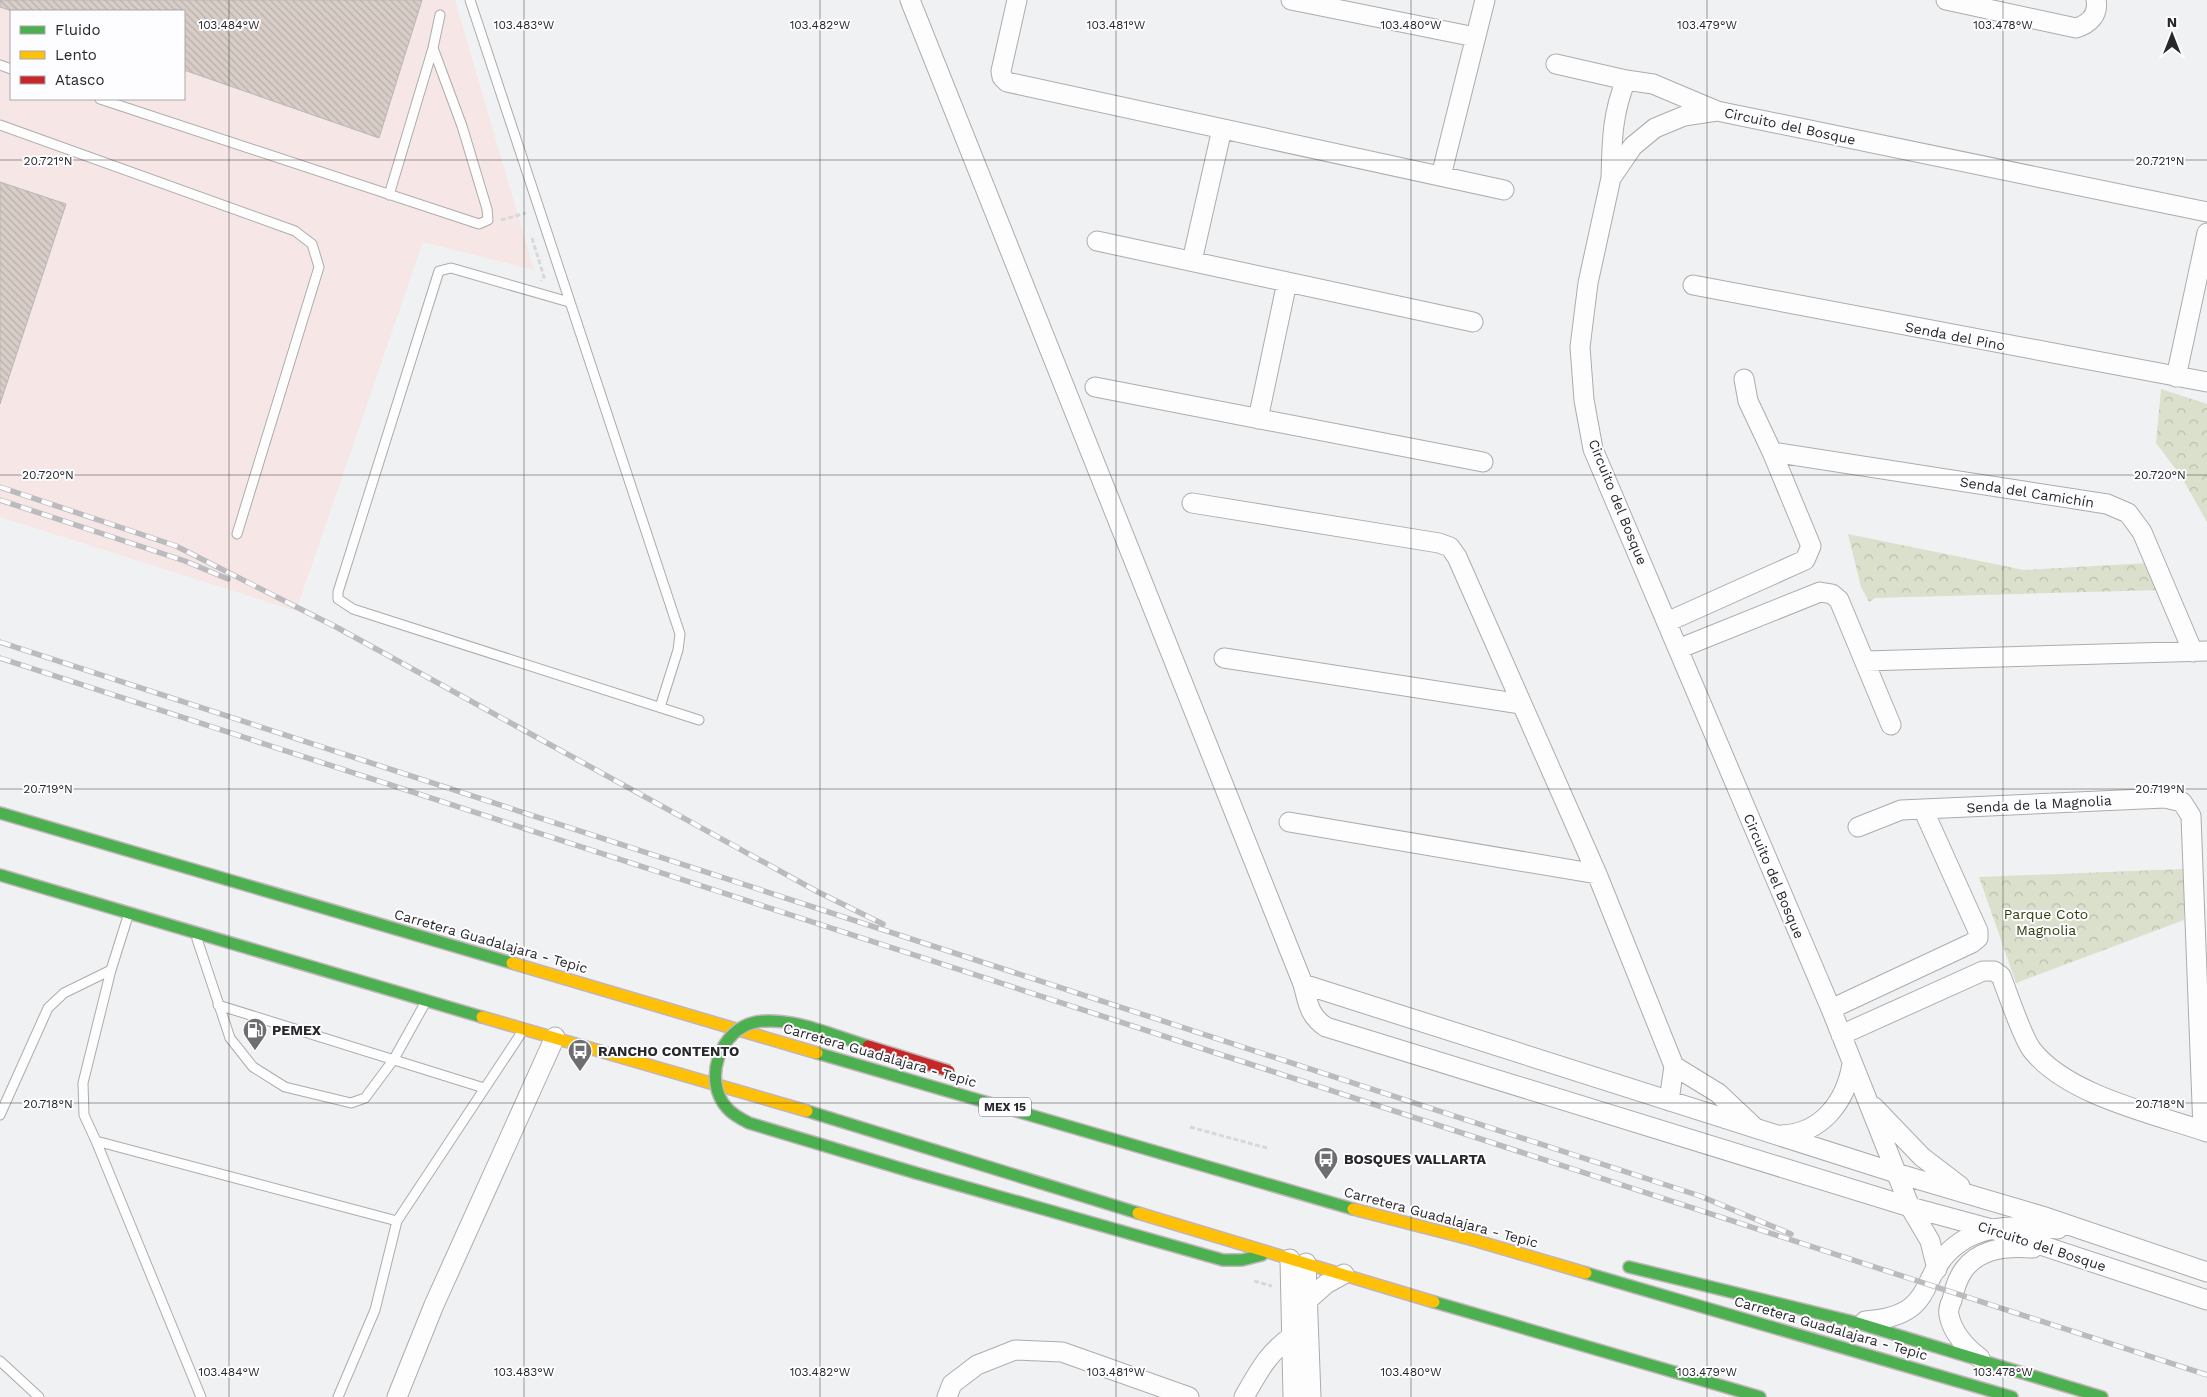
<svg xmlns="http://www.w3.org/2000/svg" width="2207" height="1397" font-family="'Work Sans',sans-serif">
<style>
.industrial{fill:#f6e7e6;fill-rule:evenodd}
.park{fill:url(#park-crowns)}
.building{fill:url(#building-back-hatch);stroke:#b7b7b8}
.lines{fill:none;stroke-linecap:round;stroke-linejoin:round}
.lane-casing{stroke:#acacae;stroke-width:11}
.street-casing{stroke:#acacae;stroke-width:21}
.fast-casing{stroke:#c1b5b9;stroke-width:14}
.slow-casing{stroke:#c1b5b9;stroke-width:14}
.path{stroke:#d8d8da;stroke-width:3;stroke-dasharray:5 2.5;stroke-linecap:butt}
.lane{stroke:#fdfdfd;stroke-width:9}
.street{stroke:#fdfdfd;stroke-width:19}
.fast{stroke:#4caf50;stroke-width:11}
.slow{stroke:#ffc107;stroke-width:11}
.rail-casing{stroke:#bbbbbd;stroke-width:5.5}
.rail{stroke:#fdfdff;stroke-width:4;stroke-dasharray:11;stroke-linecap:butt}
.fast-bridge-casing{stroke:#c1b5b9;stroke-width:14;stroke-linecap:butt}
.jam-bridge-casing{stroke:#c1b5b9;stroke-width:14;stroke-linecap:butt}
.fast-bridge{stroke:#4caf50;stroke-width:11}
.jam-bridge{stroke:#c62828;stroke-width:11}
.ticks{fill:none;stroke:#28282a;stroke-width:1;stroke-opacity:0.45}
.labels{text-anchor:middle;stroke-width:4;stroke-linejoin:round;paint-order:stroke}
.shield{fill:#fdfdff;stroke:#68686a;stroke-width:1}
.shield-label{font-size:12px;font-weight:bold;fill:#28282a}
.street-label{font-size:14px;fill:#28282a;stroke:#fdfdff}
.park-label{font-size:14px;fill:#323c0a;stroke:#fdfdff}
.poi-label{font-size:14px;font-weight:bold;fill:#28282a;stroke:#fdfdff;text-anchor:start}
.ticks-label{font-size:12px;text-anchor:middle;fill:#28282a;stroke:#fdfdff;stroke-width:4;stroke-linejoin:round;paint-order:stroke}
</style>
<defs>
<pattern id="park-crowns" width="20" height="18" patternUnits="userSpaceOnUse" patternTransform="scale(1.25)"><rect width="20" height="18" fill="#dae0cb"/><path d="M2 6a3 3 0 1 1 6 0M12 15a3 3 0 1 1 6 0" fill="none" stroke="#bbc0ae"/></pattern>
<pattern id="building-back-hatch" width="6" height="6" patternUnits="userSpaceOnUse" patternTransform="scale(1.25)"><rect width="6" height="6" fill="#d8cdc7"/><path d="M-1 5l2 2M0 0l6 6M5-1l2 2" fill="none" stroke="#b9b0ab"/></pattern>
</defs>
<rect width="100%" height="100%" fill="#f0f1f3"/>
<path class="industrial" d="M0,0H455L534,270L423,242L296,611L0,517ZM11,11H184V99H11Z"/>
<path class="park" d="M2161,389L2207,404V522L2181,476L2156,443Z
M1848,534L2024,570L2148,563L2161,590L1875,598L1869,602L1861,587Z
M2184,869V920L2016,983L1979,877Z"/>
<path class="building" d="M0,0H422L379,138L184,70V11H12L0,7Z
M0,182L66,204L0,404Z"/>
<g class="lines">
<defs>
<path id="lane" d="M470,0L680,634L678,650L660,707
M0,65L11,69
M100,99L479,224L488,220L487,209L462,126L433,48
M0,125L295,231L312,244L319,267L237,534
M389,195L433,48L440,15
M569,302L451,268L439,271L338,592V599L353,609L699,720
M128,916L111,970L83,1083L84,1115L96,1141L397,1221
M197,939L230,1038L253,1067L285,1087L351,1103L365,1098L394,1059L424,1005
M218,1005L484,1088
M0,1115L48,1008L64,993L111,970
M96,1141L201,1397
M0,1361L39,1397
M338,1397L375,1310L397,1221L522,1032"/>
<path id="street" d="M910,0L1303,984C1308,1003 1309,1016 1326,1027L1910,1207L1995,1230L2207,1300
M1017,0L1001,71L1002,77L1007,82L1504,190
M1291,0L1475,37
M1946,0L2076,28C2089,24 2099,15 2096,0
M1556,64L1626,80
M1441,176L1485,0
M1611,178C1612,141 1612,114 1626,80L1653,84L1717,111
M1097,241L1473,322
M1192,261L1222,129
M1693,285L2207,382
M2176,377L2207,233
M1095,387L1483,462
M1258,419L1287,282
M1772,452L2107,504L2128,513L2142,532L2193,652
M1192,503L1439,543L1450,547L1457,557L1597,874L1674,1066L1669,1101
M1667,622L1805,560L1811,546L1772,452L1748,401L1744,379
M1678,649L1820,592L1832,594L1839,600L1891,725
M1224,658L1521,704
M1865,661L2207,651
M1289,822L1597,874
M1858,827L1901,810L2165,798L2182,802L2191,816L2203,1130
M1303,984L1896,1173L2042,1216L2207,1272
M1831,1009L1972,943L1978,938V931L1923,809
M1841,1035L1983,971H1994L2001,976C2008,994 2022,1037 2032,1050C2067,1095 2154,1114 2207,1132
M1674,1066L1718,1093L1754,1127
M1874,1107L1922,1157L1960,1186
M1781,1135C1822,1134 1846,1101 1852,1064
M1290,1259L1293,1397
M1306,1263L1311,1397
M1937,1269L1930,1241L1910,1207L1831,1009L1593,449L1584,400L1580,347L1588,283L1611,178L1633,146L1655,128L1684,116L1717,111L2207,212
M1307,1301L1326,1284L1344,1274
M1865,1321C1942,1316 1914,1272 1962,1241C1988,1224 2028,1225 2058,1229
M1980,1358C1966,1348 1952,1332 1949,1315C1948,1310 1950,1304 1952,1300C1957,1276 1966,1259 1991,1251C2004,1247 2020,1247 2033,1248
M397,1397L434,1305L555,1037
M947,1397L952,1384L977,1365L1015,1350L1062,1352L1189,1397
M1244,1397C1259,1371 1267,1354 1292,1336"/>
<path id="fast" d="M0,813L512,963
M0,875L482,1017
M817,1053L1353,1209
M807,1111L1138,1213
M916,1173L1223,1260H1242L1262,1255
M1629,1267L1854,1322L2102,1397
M1586,1273L2012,1397
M1434,1302L1760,1397"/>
<path id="slow" d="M512,963L817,1053
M482,1017L807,1111
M1353,1209L1470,1239L1586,1273
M1138,1213L1434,1302"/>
</defs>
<use href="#lane" class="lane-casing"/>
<use href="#street" class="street-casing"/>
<use href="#fast" class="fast-casing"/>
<use href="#slow" class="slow-casing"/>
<path class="path" d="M501,220L526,213
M532,238L544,277L541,281
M1190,1127L1267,1148
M1254,1281L1272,1286"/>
<use href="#lane" class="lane"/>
<use href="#street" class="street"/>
<use href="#fast" class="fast"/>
<use href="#slow" class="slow"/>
<defs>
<path id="rail" d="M0,487L176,546L338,628L818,892L883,924
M0,500L185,561L228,579
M0,642L1700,1196L1791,1234
M0,658L2207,1375"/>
</defs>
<use href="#rail" class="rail-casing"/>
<use href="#rail" class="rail"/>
<defs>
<path id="fast-bridge" d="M868,1046C833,1036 793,1016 756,1022C720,1029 702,1080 727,1108C733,1115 741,1119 749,1123L916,1173"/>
<path id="jam-bridge" d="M868,1046L949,1071"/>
</defs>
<use href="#fast-bridge" class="fast-bridge-casing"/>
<use href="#jam-bridge" class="jam-bridge-casing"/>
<use href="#fast-bridge" class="fast-bridge"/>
<use href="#jam-bridge" class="jam-bridge"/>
</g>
<path class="ticks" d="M229,0V1397M524,0V1397M820,0V1397M1116,0V1397M1411,0V1397M1707,0V1397M2003,0V1397M0,160H2207M0,475H2207M0,789H2207M0,1103H2207"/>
<defs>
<symbol id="fuel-pin" viewBox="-11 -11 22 30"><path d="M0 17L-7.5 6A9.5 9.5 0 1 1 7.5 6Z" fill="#6e6e70" stroke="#fdfdff"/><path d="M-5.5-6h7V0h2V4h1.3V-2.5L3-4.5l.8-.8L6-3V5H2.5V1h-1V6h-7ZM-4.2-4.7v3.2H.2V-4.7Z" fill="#fff"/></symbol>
<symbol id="bus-pin" viewBox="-11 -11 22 30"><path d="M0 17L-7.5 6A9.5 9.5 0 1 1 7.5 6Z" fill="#6e6e70" stroke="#fdfdff"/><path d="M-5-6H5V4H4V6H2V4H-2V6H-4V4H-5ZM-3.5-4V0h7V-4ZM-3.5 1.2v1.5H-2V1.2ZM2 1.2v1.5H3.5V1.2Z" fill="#fff"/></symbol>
</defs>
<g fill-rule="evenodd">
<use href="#fuel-pin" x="241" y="1016" width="28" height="38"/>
<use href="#bus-pin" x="566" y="1037" width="28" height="38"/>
<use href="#bus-pin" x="1312" y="1145" width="28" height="38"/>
</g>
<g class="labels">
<rect class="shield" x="979" y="1097.5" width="52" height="19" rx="4"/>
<g class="shield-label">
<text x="1005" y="1111">MEX 15</text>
</g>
<g class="street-label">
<text transform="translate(1790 126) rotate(12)" y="5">Circuito del Bosque</text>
<text transform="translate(1955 336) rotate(11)" y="5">Senda del Pino</text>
<text transform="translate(2027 492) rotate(9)" y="5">Senda del Camichín</text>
<text transform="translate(1618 502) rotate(68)" y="5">Circuito del Bosque</text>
<text transform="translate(2039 804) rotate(-3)" y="5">Senda de la Magnolia</text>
<text transform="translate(1774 876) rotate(67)" y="5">Circuito del Bosque</text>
<text transform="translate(491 941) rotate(16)" y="5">Carretera Guadalajara - Tepic</text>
<text transform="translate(880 1055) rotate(16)" y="5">Carretera Guadalajara - Tepic</text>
<text transform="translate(1441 1217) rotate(15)" y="5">Carretera Guadalajara - Tepic</text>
<text transform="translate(2042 1246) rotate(18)" y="5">Circuito del Bosque</text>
<text transform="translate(1831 1328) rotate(16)" y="5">Carretera Guadalajara - Tepic</text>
</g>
<g class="park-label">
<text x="2046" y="919">Parque Coto<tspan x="2046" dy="16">Magnolia</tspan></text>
</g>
<g class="poi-label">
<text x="272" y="1035">PEMEX</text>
<text x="598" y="1056">RANCHO CONTENTO</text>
<text x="1344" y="1164">BOSQUES VALLARTA</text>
</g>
</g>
<g class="ticks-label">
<text x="229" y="29">103.484°W</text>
<text x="524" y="29">103.483°W</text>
<text x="820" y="29">103.482°W</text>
<text x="1116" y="29">103.481°W</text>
<text x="1411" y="29">103.480°W</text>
<text x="1707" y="29">103.479°W</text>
<text x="2003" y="29">103.478°W</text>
<text x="48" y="165">20.721°N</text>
<text x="2160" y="165">20.721°N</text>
<text x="48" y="479">20.720°N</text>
<text x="2160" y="479">20.720°N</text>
<text x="48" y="793">20.719°N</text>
<text x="2160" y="793">20.719°N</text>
<text x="48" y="1108">20.718°N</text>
<text x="2160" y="1108">20.718°N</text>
<text x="229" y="1376">103.484°W</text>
<text x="524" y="1376">103.483°W</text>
<text x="820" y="1376">103.482°W</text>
<text x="1116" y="1376">103.481°W</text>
<text x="1411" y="1376">103.480°W</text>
<text x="1707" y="1376">103.479°W</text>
<text x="2003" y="1376">103.478°W</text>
</g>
<rect x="10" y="10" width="175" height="90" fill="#fdfdff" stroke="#a8a8aa"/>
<rect x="20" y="26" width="25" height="8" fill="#4caf50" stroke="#a8a8aa"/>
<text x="55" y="35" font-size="15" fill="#28282a">Fluido</text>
<rect x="20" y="51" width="25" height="8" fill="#ffc107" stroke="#a8a8aa"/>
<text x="55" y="60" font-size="15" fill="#28282a">Lento</text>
<rect x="20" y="76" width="25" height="8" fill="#c62828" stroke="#a8a8aa"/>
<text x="55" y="85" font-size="15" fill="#28282a">Atasco</text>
<g transform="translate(2172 35)" stroke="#fdfdff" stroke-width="4" paint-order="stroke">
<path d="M0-4L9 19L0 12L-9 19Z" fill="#28282a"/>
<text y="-8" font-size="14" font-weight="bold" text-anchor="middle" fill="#28282a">N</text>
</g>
</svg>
